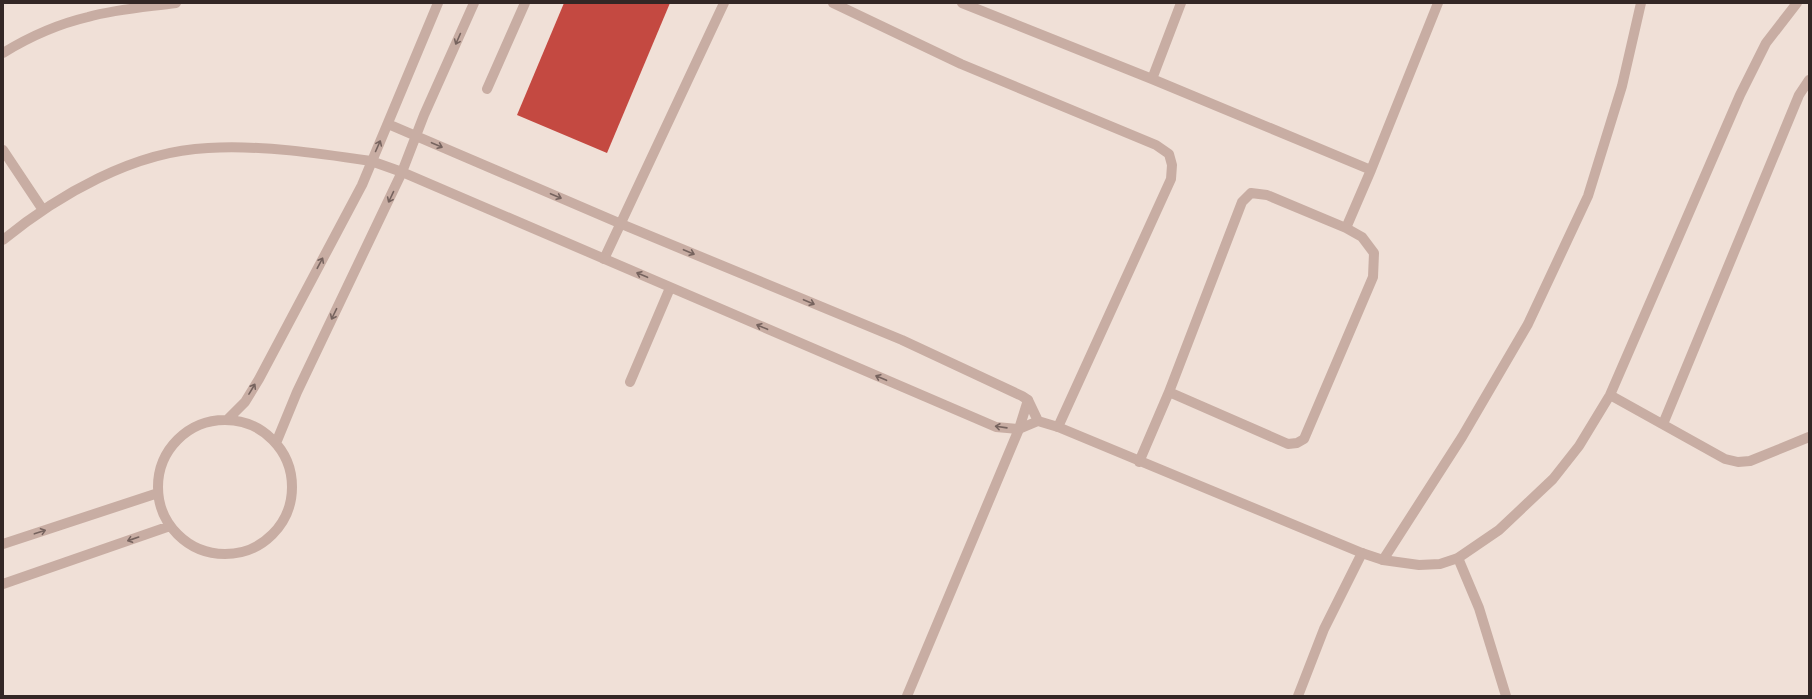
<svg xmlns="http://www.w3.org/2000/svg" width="1812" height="699" font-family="'Exo 2',sans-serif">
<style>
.building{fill:#c44941}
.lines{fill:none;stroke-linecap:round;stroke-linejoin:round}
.service{stroke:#c8ada3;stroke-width:10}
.minor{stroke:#c8ada3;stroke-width:10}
.oneway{stroke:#76635e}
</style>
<rect width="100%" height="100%" fill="#f0e0d7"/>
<path class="building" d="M564,3H670L607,153L517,115Z"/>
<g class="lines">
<path class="service" d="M833,3L961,64L1156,145L1169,154L1172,165L1171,179L1058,427
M3,53C29,37 58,24 88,17C116,9 147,7 176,3
M487,89L525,3
M3,150L43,210
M3,240C58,195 134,151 208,148C263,145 317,153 371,161
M604,259L724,3
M630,382L670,288
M1458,558L1479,608L1506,696
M1383,560L1462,437L1528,324L1588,196L1622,86L1641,3
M907,696L1019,429L1028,400
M1298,696L1324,629L1362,553"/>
<path class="minor" d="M962,3L1152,79L1371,170L1438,3
M1152,79L1181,3
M388,124L619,223L902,340L1022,396L1028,400L1038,421
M371,161L402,172L996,427L1019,429L1038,421L1058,427L1362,553L1383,560L1419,565L1440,564L1458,558L1499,530L1553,479L1579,446L1610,395L1740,95L1766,43L1797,3
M1169,392L1242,202L1251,193L1267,195L1346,228
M1610,395L1725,459L1738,462L1750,461L1809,437
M228,419L245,402L259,379L362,185L438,3
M158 487a67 67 0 1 1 134 0a67 67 0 1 1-134 0Z
M1663,424L1799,95L1809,80
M276,443L297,392L402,172L424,115L474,3
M1139,462L1169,392L1288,444L1297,443L1304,439L1373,277L1374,253L1362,237L1346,228L1371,170
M3,544L158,493
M3,584L170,526"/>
</g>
<defs><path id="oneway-shaft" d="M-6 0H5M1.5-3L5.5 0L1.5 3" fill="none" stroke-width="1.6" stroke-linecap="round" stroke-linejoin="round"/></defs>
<g class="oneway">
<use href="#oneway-shaft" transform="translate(458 39) rotate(114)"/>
<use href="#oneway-shaft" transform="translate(437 145) rotate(23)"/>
<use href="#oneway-shaft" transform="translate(378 146) rotate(-66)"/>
<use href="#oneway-shaft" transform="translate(556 196) rotate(23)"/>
<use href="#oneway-shaft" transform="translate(391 197) rotate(115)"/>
<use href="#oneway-shaft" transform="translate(689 252) rotate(23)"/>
<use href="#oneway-shaft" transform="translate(320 263) rotate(-62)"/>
<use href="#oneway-shaft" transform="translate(642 275) rotate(-157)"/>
<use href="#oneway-shaft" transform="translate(809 302) rotate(23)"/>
<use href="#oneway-shaft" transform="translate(334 314) rotate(116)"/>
<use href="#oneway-shaft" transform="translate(762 327) rotate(-157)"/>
<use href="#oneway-shaft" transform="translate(881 378) rotate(-157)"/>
<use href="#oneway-shaft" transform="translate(252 389) rotate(-59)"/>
<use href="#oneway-shaft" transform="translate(1001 427) rotate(-172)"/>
<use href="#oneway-shaft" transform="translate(40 532) rotate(-18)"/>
<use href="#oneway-shaft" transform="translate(133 539) rotate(161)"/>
</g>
<rect width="1812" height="699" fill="none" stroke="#332725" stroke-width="8"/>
</svg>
